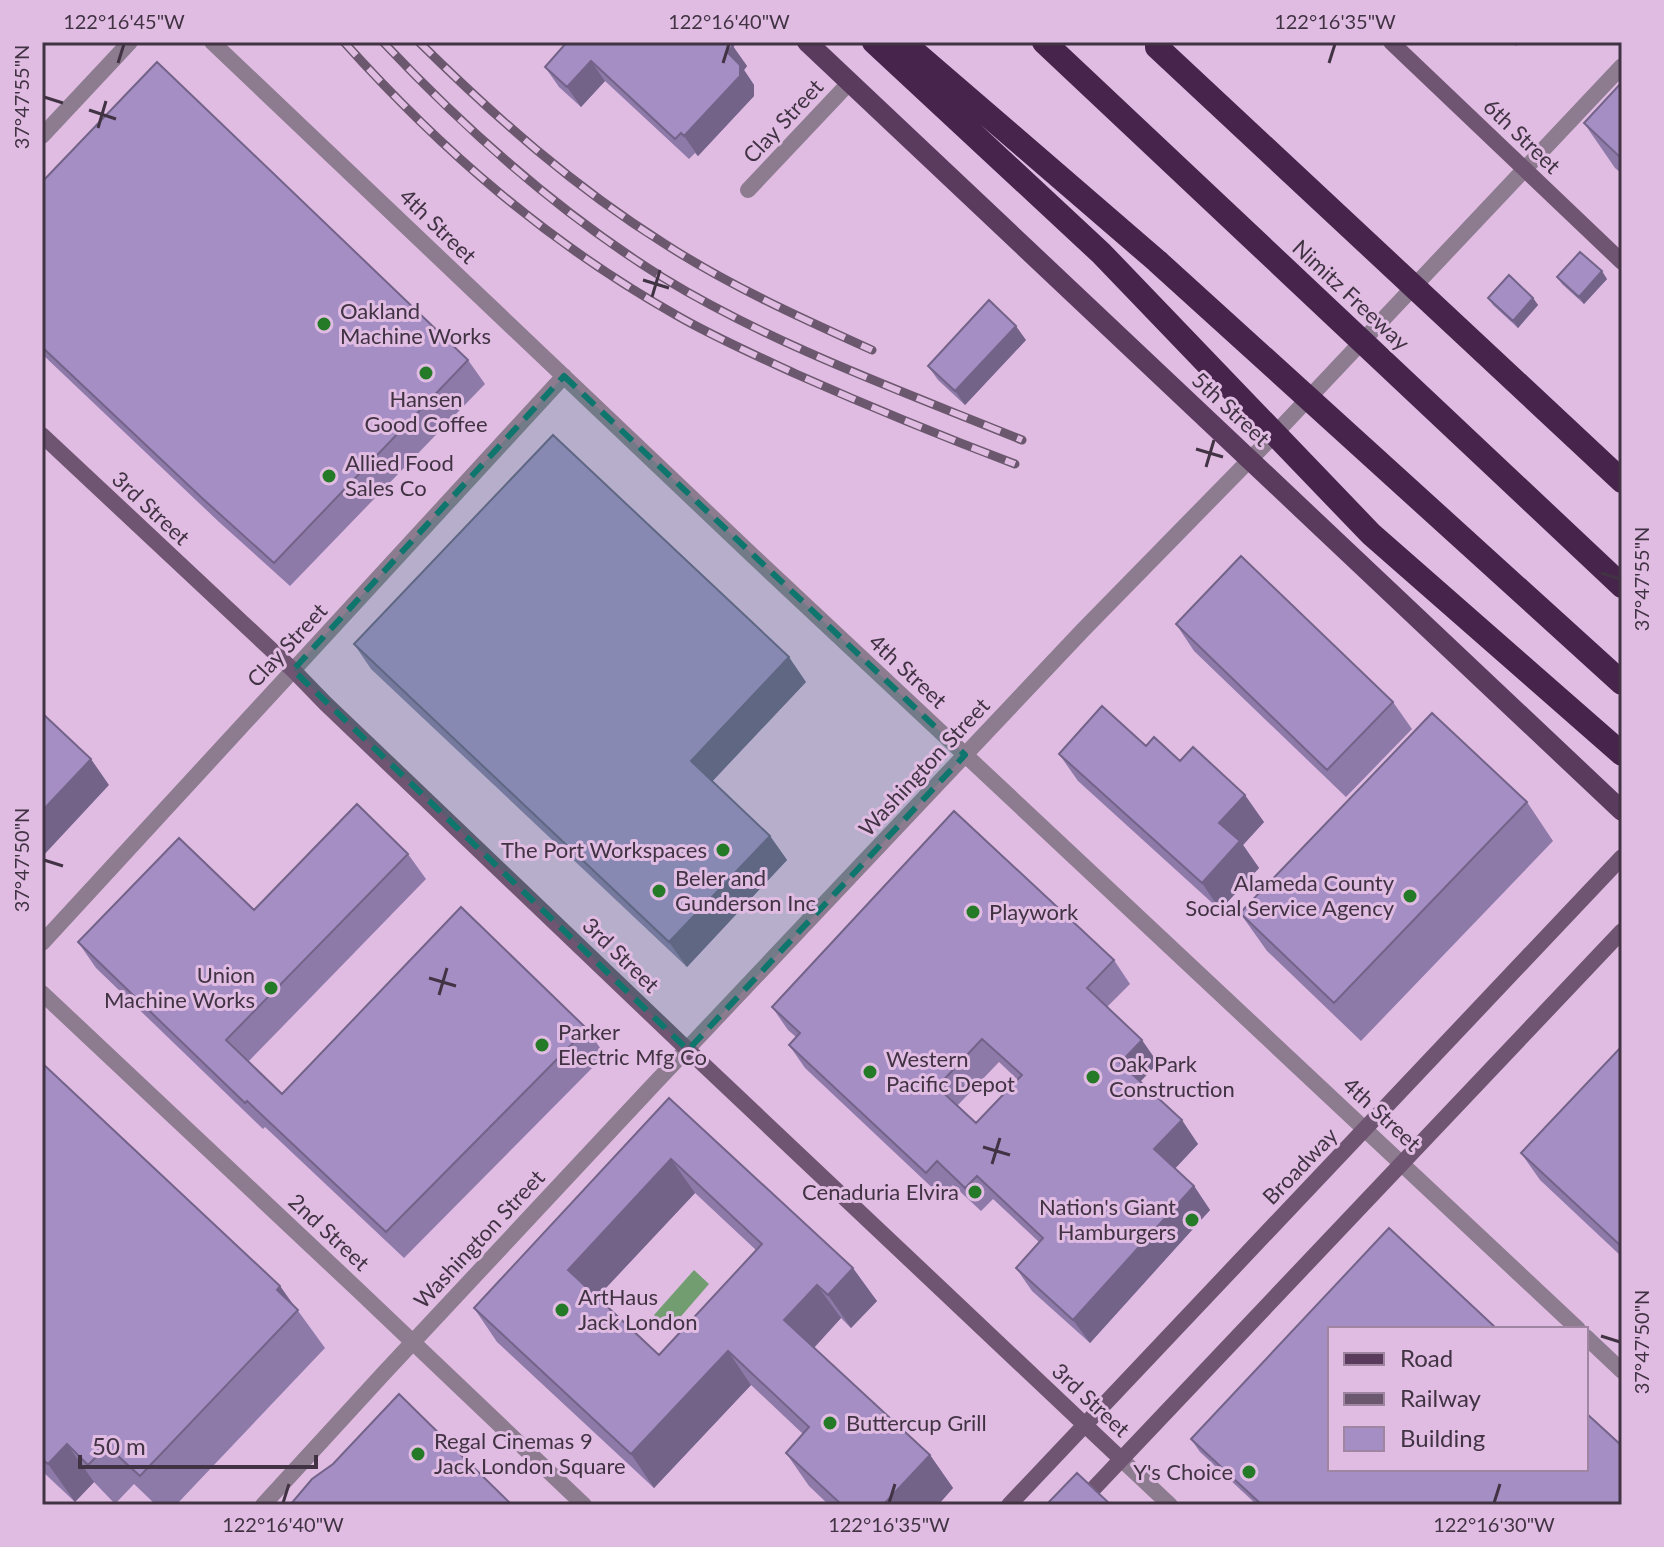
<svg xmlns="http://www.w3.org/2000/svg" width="1664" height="1547" font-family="Lato,sans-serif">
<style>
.water{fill:#729d70}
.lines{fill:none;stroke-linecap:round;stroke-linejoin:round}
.street{stroke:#8d7b8f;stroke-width:16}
.secondary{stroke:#705572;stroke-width:16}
.primary{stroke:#5a3b5d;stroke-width:20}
.rail-casing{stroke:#6c586e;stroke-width:9}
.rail{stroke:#e0bce3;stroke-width:6;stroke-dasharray:18;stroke-linecap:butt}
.highway-bridge{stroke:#47244b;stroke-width:24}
.wall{fill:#8e7aa9;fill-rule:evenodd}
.shaded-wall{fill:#746389}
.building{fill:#a58ec4;stroke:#746389;stroke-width:2;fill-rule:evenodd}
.marked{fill:#0f766e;fill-opacity:0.2;stroke:#0f766e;stroke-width:6;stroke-dasharray:16 10;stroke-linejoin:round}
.ticks{fill:none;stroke:#413343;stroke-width:3}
.poi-dot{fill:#247a26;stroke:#e0bce3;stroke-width:3}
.labels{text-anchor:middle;stroke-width:6;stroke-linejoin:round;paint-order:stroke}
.street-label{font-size:22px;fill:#413343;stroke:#e0bce3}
.poi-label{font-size:22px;fill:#413343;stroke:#e0bce3;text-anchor:start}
.neatline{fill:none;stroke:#413343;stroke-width:3}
.ticks-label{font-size:20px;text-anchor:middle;fill:#413343}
</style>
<rect width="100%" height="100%" fill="#e0bce3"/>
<path class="water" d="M694,1270L709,1284L670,1329L654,1315Z"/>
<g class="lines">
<path class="street" d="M212,42L753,556L1578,1329
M42,136L130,42
M748,190L850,82
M42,943L564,376
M42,993L358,1290L584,1505
M1586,1337L1622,1371
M1121,1459L1170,1505
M263,1505L384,1373L655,1083L1083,630L1272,437L1622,66"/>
<path class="secondary" d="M1391,42L1622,262
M42,435L293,670L325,703L688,1050L1121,1459
M1009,1505L1622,857
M1078,1505L1622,931"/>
<path class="primary" d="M807,42L1622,811"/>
<defs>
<path id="rail" d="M344,42C442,151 547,242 676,315C714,337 755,355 796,374C868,406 941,436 1015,464
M383,42C467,131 558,212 662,277C773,345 902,391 1022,440
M419,42C495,117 574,187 665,244C730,286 801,318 872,350"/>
</defs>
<use href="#rail" class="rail-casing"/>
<use href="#rail" class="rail"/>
<path class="highway-bridge" d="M874,42L1101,253L1371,534L1622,754
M903,42L1157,261L1622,683
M1044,42L1622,586
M1157,47L1622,481"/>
</g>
<path class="wall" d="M559,42H729L747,66L744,70L754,85V96L698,156L695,153L689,159L605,81L581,107L559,87L545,67L564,46Z
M1511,42H1520L1516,46Z
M1622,82V174L1615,168L1584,123Z
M42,182L468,360L485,384L290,586L219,522L42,354Z
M1557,277L1607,279L1584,304L1562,284Z
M1488,298H1533L1538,305L1518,328L1493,305Z
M1026,340L965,405L938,380L928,366Z
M1176,624L1393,702L1412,729L1346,797L1194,651Z
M354,644L806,682L712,781L770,836L787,860L687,967L371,669Z
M1146,746L1180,761L1264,822L1243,845L1259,868L1220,910L1078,781L1059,754Z
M1527,802L1553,841L1361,1041L1267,951L1240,913Z
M408,854L426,879L248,1062L282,1094L587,1029L605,1055L404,1258L265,1127L263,1129L96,968L78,942L254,910Z
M1114,960L1130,984L1107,1007L1158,1063L1140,1082L1198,1144L1175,1168L1194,1186L1210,1210L1090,1343L1032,1291L1016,1268L1039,1242L993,1199L981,1211L953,1185L942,1197L805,1068L789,1045L796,1037L788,1030L772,1007ZM999,1062L1018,1080L976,1123L957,1106Z
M1622,1046V1257L1540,1180L1521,1153Z
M42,1063L280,1286L325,1348L176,1505H156L134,1484L115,1504L94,1482L75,1502L42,1471Z
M669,1098L877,1301L851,1328L841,1318L814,1348L930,1455L953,1488L938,1505H829L809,1486L786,1453L803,1434L751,1385L654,1488L497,1342L474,1308ZM695,1193L756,1250L659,1355L597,1297Z
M1191,1439L1622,1505H1257L1200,1452Z"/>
<path class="shaded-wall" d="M733,46L747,66L744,70L754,85V96L698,156L684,136L727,52Z
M591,61L605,81L581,107L567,87Z
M1602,271L1607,279L1584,304L1579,297Z
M1533,298L1538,305L1518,328L1513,321Z
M1016,326L1026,340L965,405L955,391Z
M789,657L806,682L708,786L691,761Z
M91,759L109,785L42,857V811Z
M1245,795L1264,822L1243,845L1259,868L1220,910L1202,883L1219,823Z
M770,836L787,860L687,967L669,942Z
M1142,1040L1158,1063L1136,1086L1120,1063Z
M1182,1120L1198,1144L1171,1173L1154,1149Z
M671,1159L695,1193L591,1304L568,1270Z
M1194,1186L1210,1210L1090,1343L1073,1320Z
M853,1268L877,1301L851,1328L828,1295Z
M817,1285L841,1318L808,1354L784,1320Z
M280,1286L297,1311L277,1290Z
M728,1351L751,1385L654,1488L631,1454Z
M67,1444L94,1482L75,1502L48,1464Z
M930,1455L953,1488L938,1505H883Z"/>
<path class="building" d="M567,42H729L733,46L727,52L740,65V76L684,136L681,133L675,139L591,61L567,87L545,67Z
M157,62L468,360L274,563L202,498L42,347V182Z
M1622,82V159L1584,123Z
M1580,252L1602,271L1579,297L1557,277Z
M1509,275L1533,298L1513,321L1488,298Z
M989,300L1016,326L955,391L928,366Z
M553,435L789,657L691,761L770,836L669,942L354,644Z
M1241,556L1393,702L1327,770L1176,624Z
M1102,706L1146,746L1154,737L1180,761L1193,747L1245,795L1219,823L1240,841L1202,883L1059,754Z
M42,713L91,759L42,811Z
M1432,713L1527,802L1334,1003L1240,913Z
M357,804L408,854L226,1040L282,1094L461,907L587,1029L386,1232L247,1101L245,1103L78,942L179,838L254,910Z
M954,811L1114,960L1087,988L1142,1040L1120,1063L1182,1120L1154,1149L1194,1186L1073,1320L1016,1268L1043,1238L977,1176L965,1188L937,1161L926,1173L789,1045L800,1033L772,1007ZM982,1039L1022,1075L976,1123L937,1087Z
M1622,1046V1247L1521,1153Z
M42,1063L280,1286L277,1290L298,1310L140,1476L107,1446L88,1465L67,1444L48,1464L42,1459Z
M669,1098L853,1268L828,1295L817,1285L784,1320L930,1455L883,1505H842L786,1453L809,1427L728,1351L631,1454L474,1308ZM671,1159L762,1244L659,1355L568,1270Z
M1389,1228L1497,1329H1330V1469H1586V1413L1622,1446V1505H1262L1191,1439Z
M399,1394L512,1505H290L312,1479L333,1464Z
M1077,1473L1111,1505H1046Z"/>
<path class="marked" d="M564,376L965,755L688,1050L293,670Z"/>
<path class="ticks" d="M118,63L124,44M723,63L729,44M1329,63L1335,44M44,97L63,103M89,110L116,119M98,128L106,101M643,280L669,288M652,297L660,270M1196,449L1223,457M1206,467L1214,440M1601,573L1620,579M44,860L63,866M429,978L456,986M439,995L447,968M983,1147L1010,1155M992,1164L1000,1138M1601,1336L1620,1342M283,1503L289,1484M889,1503L895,1484M1494,1503L1500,1484"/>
<g class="poi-dot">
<circle cx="324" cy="324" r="8"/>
<circle cx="426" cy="373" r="8"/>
<circle cx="329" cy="476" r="8"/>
<circle cx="723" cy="850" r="8"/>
<circle cx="659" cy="891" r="8"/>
<circle cx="1410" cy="896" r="8"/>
<circle cx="973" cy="912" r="8"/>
<circle cx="271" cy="988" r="8"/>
<circle cx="542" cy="1045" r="8"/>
<circle cx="870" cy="1072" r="8"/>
<circle cx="1093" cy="1077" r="8"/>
<circle cx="975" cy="1192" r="8"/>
<circle cx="1192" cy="1220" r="8"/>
<circle cx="562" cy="1310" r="8"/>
<circle cx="830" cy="1423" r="8"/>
<circle cx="418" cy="1454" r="8"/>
<circle cx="1249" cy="1472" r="8"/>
</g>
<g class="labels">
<g class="street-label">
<text transform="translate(783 121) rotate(-47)" y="8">Clay Street</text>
<text transform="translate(1522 136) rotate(44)" y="8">6th Street</text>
<text transform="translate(438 226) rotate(44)" y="8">4th Street</text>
<text transform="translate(1351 295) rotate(43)" y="8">Nimitz Freeway</text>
<text transform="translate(1231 409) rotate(43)" y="8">5th Street</text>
<text transform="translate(151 508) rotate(43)" y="8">3rd Street</text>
<text transform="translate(287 645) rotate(-47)" y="8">Clay Street</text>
<text transform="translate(908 671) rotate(43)" y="8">4th Street</text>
<text transform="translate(924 767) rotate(-47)" y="8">Washington Street</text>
<text transform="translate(621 955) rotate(44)" y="8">3rd Street</text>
<text transform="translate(1382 1114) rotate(43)" y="8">4th Street</text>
<text transform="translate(1300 1166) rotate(-46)" y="8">Broadway</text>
<text transform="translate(329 1232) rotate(43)" y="8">2nd Street</text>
<text transform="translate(479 1239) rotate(-47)" y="8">Washington Street</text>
<text transform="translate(1091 1400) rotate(43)" y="8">3rd Street</text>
</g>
<g class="poi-label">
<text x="340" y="319">Oakland<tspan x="340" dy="25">Machine Works</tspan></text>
<text x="426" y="407" text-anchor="middle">Hansen<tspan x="426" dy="25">Good Coffee</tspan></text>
<text x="345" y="471">Allied Food<tspan x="345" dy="25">Sales Co</tspan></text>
<text x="707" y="858" text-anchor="end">The Port Workspaces</text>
<text x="675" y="886">Beler and<tspan x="675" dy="25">Gunderson Inc</tspan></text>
<text x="1394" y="891" text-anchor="end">Alameda County<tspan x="1394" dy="25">Social Service Agency</tspan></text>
<text x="989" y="920">Playwork</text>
<text x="255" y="983" text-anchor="end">Union<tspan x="255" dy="25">Machine Works</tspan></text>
<text x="558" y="1040">Parker<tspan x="558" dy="25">Electric Mfg Co</tspan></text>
<text x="886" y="1067">Western<tspan x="886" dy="25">Pacific Depot</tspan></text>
<text x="1109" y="1072">Oak Park<tspan x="1109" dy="25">Construction</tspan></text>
<text x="959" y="1200" text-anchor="end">Cenaduria Elvira</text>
<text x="1176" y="1215" text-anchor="end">Nation's Giant<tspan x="1176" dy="25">Hamburgers</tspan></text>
<text x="578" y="1305">ArtHaus<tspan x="578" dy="25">Jack London</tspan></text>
<text x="846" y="1431">Buttercup Grill</text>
<text x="434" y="1449">Regal Cinemas 9<tspan x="434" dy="25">Jack London Square</tspan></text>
<text x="1233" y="1480" text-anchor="end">Y's Choice</text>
</g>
</g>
<rect width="1664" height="1547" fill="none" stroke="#e0bce3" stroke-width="88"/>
<rect x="1328" y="1327" width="260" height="144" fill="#e0bce3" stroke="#a085a3" stroke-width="2"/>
<rect x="1344" y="1353" width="40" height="12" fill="#5a3b5d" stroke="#a085a3" stroke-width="2"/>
<text x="1400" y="1367" font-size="24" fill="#413343">Road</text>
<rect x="1344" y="1393" width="40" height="12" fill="#6c586e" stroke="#a085a3" stroke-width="2"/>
<text x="1400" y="1407" font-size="24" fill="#413343">Railway</text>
<rect x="1344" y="1427" width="40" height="24" fill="#a58ec4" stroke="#a085a3" stroke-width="2"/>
<text x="1400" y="1447" font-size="24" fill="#413343">Building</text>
<path d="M80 1455v12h236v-12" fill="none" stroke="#413343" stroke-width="4"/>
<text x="92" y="1455" font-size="24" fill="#413343" stroke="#e0bce3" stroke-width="6" paint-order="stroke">50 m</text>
<rect x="44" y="44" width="1576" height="1459" class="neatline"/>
<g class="ticks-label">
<text x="124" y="29">122°16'45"W</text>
<text x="729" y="29">122°16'40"W</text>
<text x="1335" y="29">122°16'35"W</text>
<text transform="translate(22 97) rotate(-90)" y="7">37°47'55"N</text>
<text transform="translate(1642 579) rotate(-90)" y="7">37°47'55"N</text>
<text transform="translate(22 860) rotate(-90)" y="7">37°47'50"N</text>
<text transform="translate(1642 1342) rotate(-90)" y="7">37°47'50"N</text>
<text x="283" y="1532">122°16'40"W</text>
<text x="889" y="1532">122°16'35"W</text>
<text x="1494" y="1532">122°16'30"W</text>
</g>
</svg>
